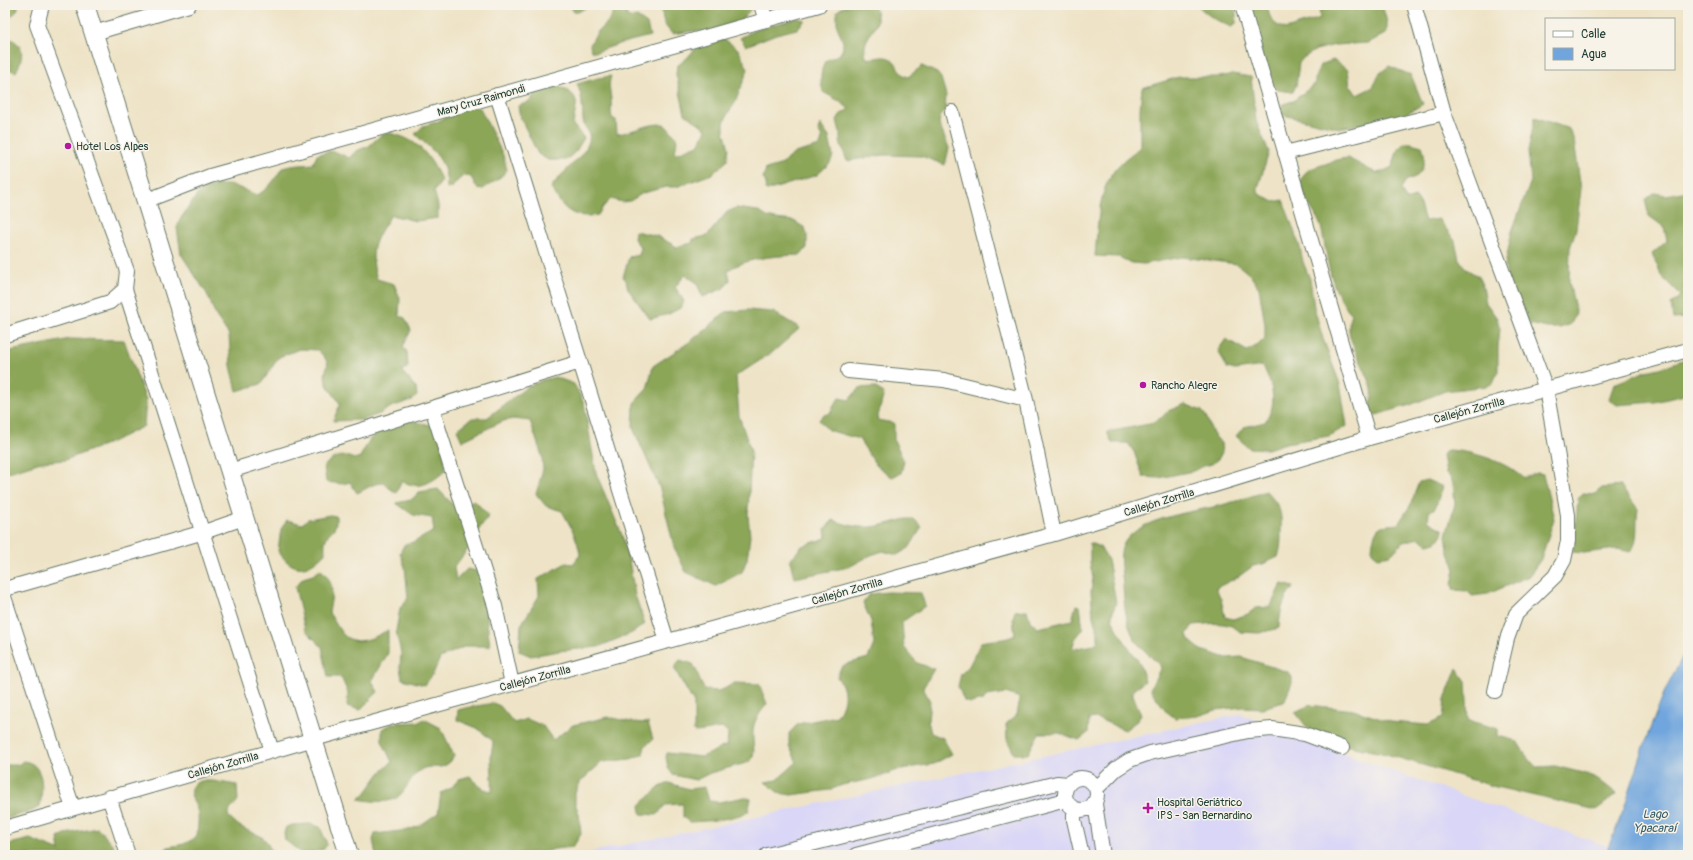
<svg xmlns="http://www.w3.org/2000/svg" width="1693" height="860" font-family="Pangolin,sans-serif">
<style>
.built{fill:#d9d6f7}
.forest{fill:#8ca658;stroke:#567246}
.water{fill:#70a5dd;stroke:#487188}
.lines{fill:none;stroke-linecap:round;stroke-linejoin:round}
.minor-casing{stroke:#677767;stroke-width:16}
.major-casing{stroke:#677767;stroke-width:20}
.minor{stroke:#fff;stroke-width:14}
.major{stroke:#fff;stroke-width:18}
.poi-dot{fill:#b5179e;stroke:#f7f3e8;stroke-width:1.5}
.labels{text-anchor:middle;stroke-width:3;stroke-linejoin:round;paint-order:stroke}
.street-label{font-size:11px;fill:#1f3d34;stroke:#f7f3e8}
.poi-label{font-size:11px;fill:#1f3d34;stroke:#f7f3e8;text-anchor:start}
.water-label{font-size:12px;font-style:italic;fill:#375c67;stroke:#f7f3e8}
</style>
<rect width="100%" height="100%" fill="#f7f3e8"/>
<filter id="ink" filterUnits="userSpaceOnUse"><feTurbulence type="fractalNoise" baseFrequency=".025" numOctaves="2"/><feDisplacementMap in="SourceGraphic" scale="8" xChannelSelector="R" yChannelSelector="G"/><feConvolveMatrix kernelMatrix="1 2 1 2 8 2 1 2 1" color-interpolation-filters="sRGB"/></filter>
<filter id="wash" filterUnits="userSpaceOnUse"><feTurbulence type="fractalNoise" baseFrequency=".012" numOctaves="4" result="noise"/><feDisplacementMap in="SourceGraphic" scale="16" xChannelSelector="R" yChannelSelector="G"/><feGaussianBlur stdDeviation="0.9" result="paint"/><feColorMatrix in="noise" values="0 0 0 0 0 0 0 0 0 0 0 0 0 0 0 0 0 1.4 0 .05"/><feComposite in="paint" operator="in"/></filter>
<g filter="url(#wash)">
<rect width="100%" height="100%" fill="#eee3c6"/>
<path class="built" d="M1240,714L1389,770L1607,846L1605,855H577Z"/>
<path class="forest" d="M5,5H19L16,12L5,23Z
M570,5H590L580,11L574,12Z
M610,5H624L628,18L637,17L647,24L650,36L622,43L596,52L591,51L590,45C592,40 595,36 598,31C605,24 617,17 610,5Z
M664,5H751L752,8L741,20L706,32L693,31L672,34L664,24L661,8Z
M851,5H874C886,35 859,30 866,58C875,60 883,54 891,59C900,64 896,73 908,77L922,66L937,73L941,78L946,95L945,112L940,117L939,124L949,148L945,165L921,156L884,155L847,161L840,142V132L837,120L840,115L849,109C842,102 832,97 823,92C820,79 820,73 825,61L840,54L843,48V42L837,26V11L843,7Z
M1198,5H1233L1236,13V24L1231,27C1220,22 1205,15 1198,5Z
M1247,5H1267C1270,20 1272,24 1286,29L1320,18L1319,5H1382L1387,22V33L1368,43L1335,45L1316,50L1303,58L1299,63L1296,86L1292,92L1278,90L1274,87L1271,75L1262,57L1258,29Z
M1413,5H1454L1453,6L1429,8L1415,7Z
M797,18L805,20L797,29L776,34L746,46L740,38L755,30Z
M5,37C26,43 24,56 16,72L5,68Z
M724,39L738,49L748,69L735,103L727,115L724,123V131L729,148L727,161L712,174L676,187H666L643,193L630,201L622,202L611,199L603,207L598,215C571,219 564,210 551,188C558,174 594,151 589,134C588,129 584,128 583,120C582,106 583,98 577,84L598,78L611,76C608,85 610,90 611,99C612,106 610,111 612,118L616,120L617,134C634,132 648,123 664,124L677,138L675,154L698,145L706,130C700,122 692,120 685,114L676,74L677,66L686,59L697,47Z
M1333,60L1348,70L1350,85L1357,95L1373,87L1379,74L1389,66L1411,75L1423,104L1406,114L1394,118L1339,128L1279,114L1283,104L1293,101L1315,84V78L1320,65Z
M1232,74L1251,77L1256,121L1269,152L1258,188V193L1274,202L1283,200L1300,247L1303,262L1310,279L1314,307L1323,339L1340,384L1347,426L1329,436L1286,443L1268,449L1249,448L1236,436L1244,427L1265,422C1268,417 1271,412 1272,407C1275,393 1269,378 1263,366L1235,370L1227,368L1218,350L1226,339L1247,351L1258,345L1265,338V325L1259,288L1250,275L1237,264L1182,257L1144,264L1131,263L1119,257L1095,256C1098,226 1097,188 1119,165C1125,158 1134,153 1140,147V109L1142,88L1179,77H1220Z
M557,86C583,96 576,102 573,125L584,138L576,151L566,160H548L538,154L520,117L518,106L531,101L534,93L548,90Z
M471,105L480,108L503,155L507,170C500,179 492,183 483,189L477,188L471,177L464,175L454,184L452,188H447C446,158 435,153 415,134L423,126L436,122Z
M1535,117L1569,129L1574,140L1581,189L1576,229L1570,248L1569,282L1576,313L1571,324L1560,328H1547L1530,324L1512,305L1505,265L1512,231L1531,181L1528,151Z
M820,124L829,137L833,156L830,163L817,175L773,189L767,190L765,189L766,183L763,178L766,169L783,164L787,159L795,153L820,146L822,138L818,130Z
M389,133C419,139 429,155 442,181L434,191L438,205V218L416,221L391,215C375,240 368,249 377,279L394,284L400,298L399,316L405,318L411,330L403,347L407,352L408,367L402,371L416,388L417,396L412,400L391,407L379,414L362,420L333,421L340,404C336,396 329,391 326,382C322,363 336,369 318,350L300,349L279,357L261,384L237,391L231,366L229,335L216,316L207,294L181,254L177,228L179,221L197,195L203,189L217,185H232L257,195C269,189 275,179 282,168C292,165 302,165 313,164L317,155C332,149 335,151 349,158L356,151L369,146L382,134Z
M1404,143H1411L1422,146C1426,154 1425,169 1417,176C1414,178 1408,179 1405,181L1401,190L1406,200L1415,197L1419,202L1425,221L1439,219L1455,241L1459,259L1466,269L1478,276L1483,287L1486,303L1497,318L1500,329L1498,347V371L1493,383L1487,386L1445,391L1410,405L1373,416C1367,406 1374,400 1372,389C1368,371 1347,342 1349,326C1349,322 1351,318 1352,314C1330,292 1328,260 1322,231C1320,219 1311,210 1306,198C1303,193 1302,187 1300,181L1305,173L1310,169L1340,159L1348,158L1376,173L1382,172L1392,167L1398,149Z
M1688,191V318L1673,319L1671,304L1681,296L1662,277L1652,254L1667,241L1664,227L1649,216L1645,200L1654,193L1666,195Z
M736,208L758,211L767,217L776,219L794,221L805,228L807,235V248L800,255C775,256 750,257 728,270L730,280L724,288L703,297L696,282L685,275L675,287L684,301L682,307L669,314L650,319L628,289L626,280L623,277L629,257L639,255L641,248L634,239L635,231L657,236L677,247L692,243L693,239L707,236L727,212Z
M748,310L773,312L800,328L773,352L736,376L739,416L751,451L748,515L750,536L747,559L742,572L716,586L686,572L674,547L660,489L633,428L634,403L647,389L653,366L691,341L726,312Z
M70,339L124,340L146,400L144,426L112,442L65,460L41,462L9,472L5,471V352Z
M1688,358V394L1655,402L1617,405L1609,399L1614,384L1646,371L1660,368Z
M555,377L574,384L584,403L596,473L622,535L629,560L635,595L645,624L632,633L598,647L559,651L531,656L519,651L521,625L539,596L538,579L566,563L573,564L580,555C578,539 570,525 562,511L546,506L536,494L543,469L542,456L530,421L513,419L503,421L462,441L457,430L472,418H487L527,387L543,380Z
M874,387L884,393L877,420L894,423V440L904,461L901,473L892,477L876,465L859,439L828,430L819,420L823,415L829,414L839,398L849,400L859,388Z
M1185,404L1202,411L1206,416L1213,434L1221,443L1222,452L1219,458L1212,464L1204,466L1193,471L1159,478L1143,477L1134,452L1128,443H1112L1107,432L1149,424L1161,418L1168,411Z
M412,421L440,427L446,470C437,478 425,488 411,485C408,484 405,482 402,481L396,493L383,483C372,483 367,489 357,493L350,482L343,484L326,482L324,466C333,457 342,453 354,459L360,457L370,439L392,423Z
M1447,450C1473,451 1504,461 1524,478L1537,473L1543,474L1554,519L1541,559L1529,576L1488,594L1472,596L1467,591L1454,590L1452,585L1455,569L1448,550L1446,535L1455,504L1453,484L1451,478L1446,473L1443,455Z
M1427,480L1443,487L1435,508L1429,512L1428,521L1443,530C1442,540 1437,542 1428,544L1419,538L1403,542L1391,555L1378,557L1372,552C1372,545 1374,528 1382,526C1387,525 1393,525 1398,524L1410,506L1419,482Z
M1621,486L1638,509C1635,525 1640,537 1631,552L1617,549L1584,553L1573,552L1578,499L1583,493L1595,494L1602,488Z
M438,489L456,508L474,500L489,516L481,526L469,548L454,567L456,580L467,569L478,571L490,599L487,621L490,646H466L440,658L433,674L425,685L402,679L400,667L401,653L396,631L400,608L408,598L405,567L400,553L404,545L416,541L434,531L432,518L413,515L396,503L411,500L419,492Z
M1266,491C1280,506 1282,511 1281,531C1281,541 1281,547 1278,557L1263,564L1253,566L1238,577L1216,588L1221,599L1225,617L1233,619L1248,614L1256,608L1270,607C1275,599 1276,592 1282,584L1294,587C1283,599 1280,611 1279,628L1259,633L1240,632C1229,620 1208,624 1193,625L1187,634L1189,640L1201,650L1227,658L1241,657L1288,672L1292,677V683L1284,702L1262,708L1243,707L1216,710L1198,716L1175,718L1167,712L1150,689L1161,667C1153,658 1140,648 1134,638C1125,621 1124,603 1123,585C1122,572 1118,557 1123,545C1137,517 1195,512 1222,505C1237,501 1252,496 1266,491Z
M330,515L336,516C337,533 330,528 326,539C324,543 325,549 325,553C307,571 294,574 278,551L281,529L287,520L302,524L308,519Z
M906,519H914L922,527L909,548L897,555L883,551L871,555L849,567L794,578L790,560L802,546L826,538L825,529L833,520C865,532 875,527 906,519Z
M1090,543L1100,547L1108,560L1116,602L1112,615L1113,621L1123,639L1139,662L1145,681L1133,690V695L1141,715L1138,720L1125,730L1096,718L1089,719L1088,733L1079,740L1059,733H1039L1028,754H1014L1007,739L1006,724L1017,715L1020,698L1006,693L987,696L983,700L971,703L964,701L958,686L961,674L969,666L981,642C992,639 1005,641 1015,635L1013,618L1015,611L1027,610L1030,621L1038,628L1072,620L1076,605L1080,606L1083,629L1075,639L1072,649L1093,645L1098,641V634L1093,617L1091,591L1093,578L1090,563Z
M320,569C336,582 332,594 329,613C334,619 339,632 346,637C360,646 375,637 388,630V653L372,681L378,692L360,710L347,706L348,693L341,677H328L322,647L305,630L295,587L303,578L313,575Z
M888,592L921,593L925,606L902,622L904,647L917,663L934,669L923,688L930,701L928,721L931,733L943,738L952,754L934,764L901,769L872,779L842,785L830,790L791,795L779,793L765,782L777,780L797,762L789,746V733L798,724L837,716C846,702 847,690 837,677L841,667L850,663L868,658L874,644L871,621L863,603L870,594Z
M680,660L693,664C699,673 699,684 706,690L718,691L724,689L734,683L759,684L767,704C760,713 753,721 753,732C752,742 757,753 750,762L710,773L696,780L673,775L668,768L666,757L667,753L702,757L727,745L728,734L722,728C712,729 704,732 694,732V703L674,668Z
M1457,668L1466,681L1468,720L1498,729V736L1517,741L1525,754L1536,767L1555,766L1587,774L1598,779L1617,794L1596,810L1496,787L1386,754L1345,745L1318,735L1306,726L1295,712L1310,705L1353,710L1391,722L1428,725L1443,718L1445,699Z
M493,703L500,706L514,723L527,719L543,726L553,740L573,725L608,717L631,722L648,723L653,739L645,746L643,754L631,759L602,762L581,781L575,793V803L579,814L581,834L573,847L555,849L548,851L507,855H376L373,840L375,834L408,830L419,826L438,813L441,793L451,788L459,779L470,776C477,784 482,790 492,791C493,780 491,769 491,758C491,752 493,748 493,741L477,728L457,720L458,710C469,706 481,706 493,703Z
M424,719L441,728L454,756C442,776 432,761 419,771C411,777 407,788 400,795C391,805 369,801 358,799L364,795L380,773L392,762L382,741V729L394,723L419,722Z
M23,761C45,763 43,790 40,806C29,815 17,813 5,820V765H18Z
M200,781H213L237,785L238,801L230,810L228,816C233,820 238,826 243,828C259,837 266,833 272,855H159L168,847L184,844L197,837C197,829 199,821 198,814C196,800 181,789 200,781Z
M669,783L689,789L705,787L709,801L719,802L745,797L751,799L748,812C729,820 709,821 689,822L683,817V804L665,805L657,815L641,814L640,805L660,787Z
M310,824L320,827L327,844L324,849L304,855L285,840L284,833L286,827L292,825Z
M98,828L113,845L116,855H5V845L30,839L60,851L58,838L65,834Z"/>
<path class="water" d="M1688,651V855H1605L1623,811L1648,734L1664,693L1683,656Z"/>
</g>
<g filter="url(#ink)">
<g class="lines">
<defs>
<path id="minor" d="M761,5L766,20
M1242,5L1369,438
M1414,5L1444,113L1546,389L1568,515V541L1564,560L1555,576L1516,614L1507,639L1495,691
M94,33L189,5
M497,95L667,641
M952,112L1026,400L1054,534
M1285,153L1444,113
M145,201L210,176L819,5
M125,289L272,751
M5,335L110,302L125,289L127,271L37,25L42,5
M848,371L944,380L1026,400
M432,408L495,606L512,684
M230,471L580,362
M5,589L204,532L244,518
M5,600L73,808
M1065 794a16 16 0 1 1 32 0a16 16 0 1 1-32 0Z
M1097,788L1116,769L1130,760L1150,753L1248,731L1272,729L1305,734L1342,748
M109,797L128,855
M1095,804L1103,855
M1074,809V820L1082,855
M5,828L314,739L1054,534L1369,438L1688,350
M767,855L1057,783L1068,784
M856,855L1066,800"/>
<path id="major" d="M85,5L349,855"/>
</defs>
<use href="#minor" class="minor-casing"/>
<use href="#major" class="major-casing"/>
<use href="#minor" class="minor"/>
<use href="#major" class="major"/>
</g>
</g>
<g class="poi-dot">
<circle cx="68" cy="146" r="4"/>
<circle cx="1143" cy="385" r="4"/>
<path d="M1146 802h4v4h4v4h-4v4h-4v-4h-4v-4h4z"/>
</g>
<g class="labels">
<g class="street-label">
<text transform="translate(481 100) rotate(-16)" y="4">Mary Cruz Raimondi</text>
<text transform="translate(1469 410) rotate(-15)" y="4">Callejón Zorrilla</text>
<text transform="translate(1159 502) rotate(-17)" y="4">Callejón Zorrilla</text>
<text transform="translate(847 591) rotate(-16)" y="4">Callejón Zorrilla</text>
<text transform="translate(535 678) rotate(-15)" y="4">Callejón Zorrilla</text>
<text transform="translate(223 765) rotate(-16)" y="4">Callejón Zorrilla</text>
</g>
<g class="poi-label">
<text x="76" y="150">Hotel Los Alpes</text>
<text x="1151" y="389">Rancho Alegre</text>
<text x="1157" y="806">Hospital Geriátrico<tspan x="1157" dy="13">IPS - San Bernardino</tspan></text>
</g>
<g class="water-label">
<text x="1655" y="818">Lago<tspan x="1655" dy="14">Ypacaraí</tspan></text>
</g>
</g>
<rect width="1693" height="860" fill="none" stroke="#f7f3e8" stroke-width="20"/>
<rect x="1545" y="18" width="130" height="52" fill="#f7f3e8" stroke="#a1aaa0"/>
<rect x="1553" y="31" width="20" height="6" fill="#ffffff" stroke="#a1aaa0"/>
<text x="1581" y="38" font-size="12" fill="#1f3d34">Calle</text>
<rect x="1553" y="48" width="20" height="12" fill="#70a5dd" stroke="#a1aaa0"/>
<text x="1581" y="58" font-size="12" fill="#1f3d34">Agua</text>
</svg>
